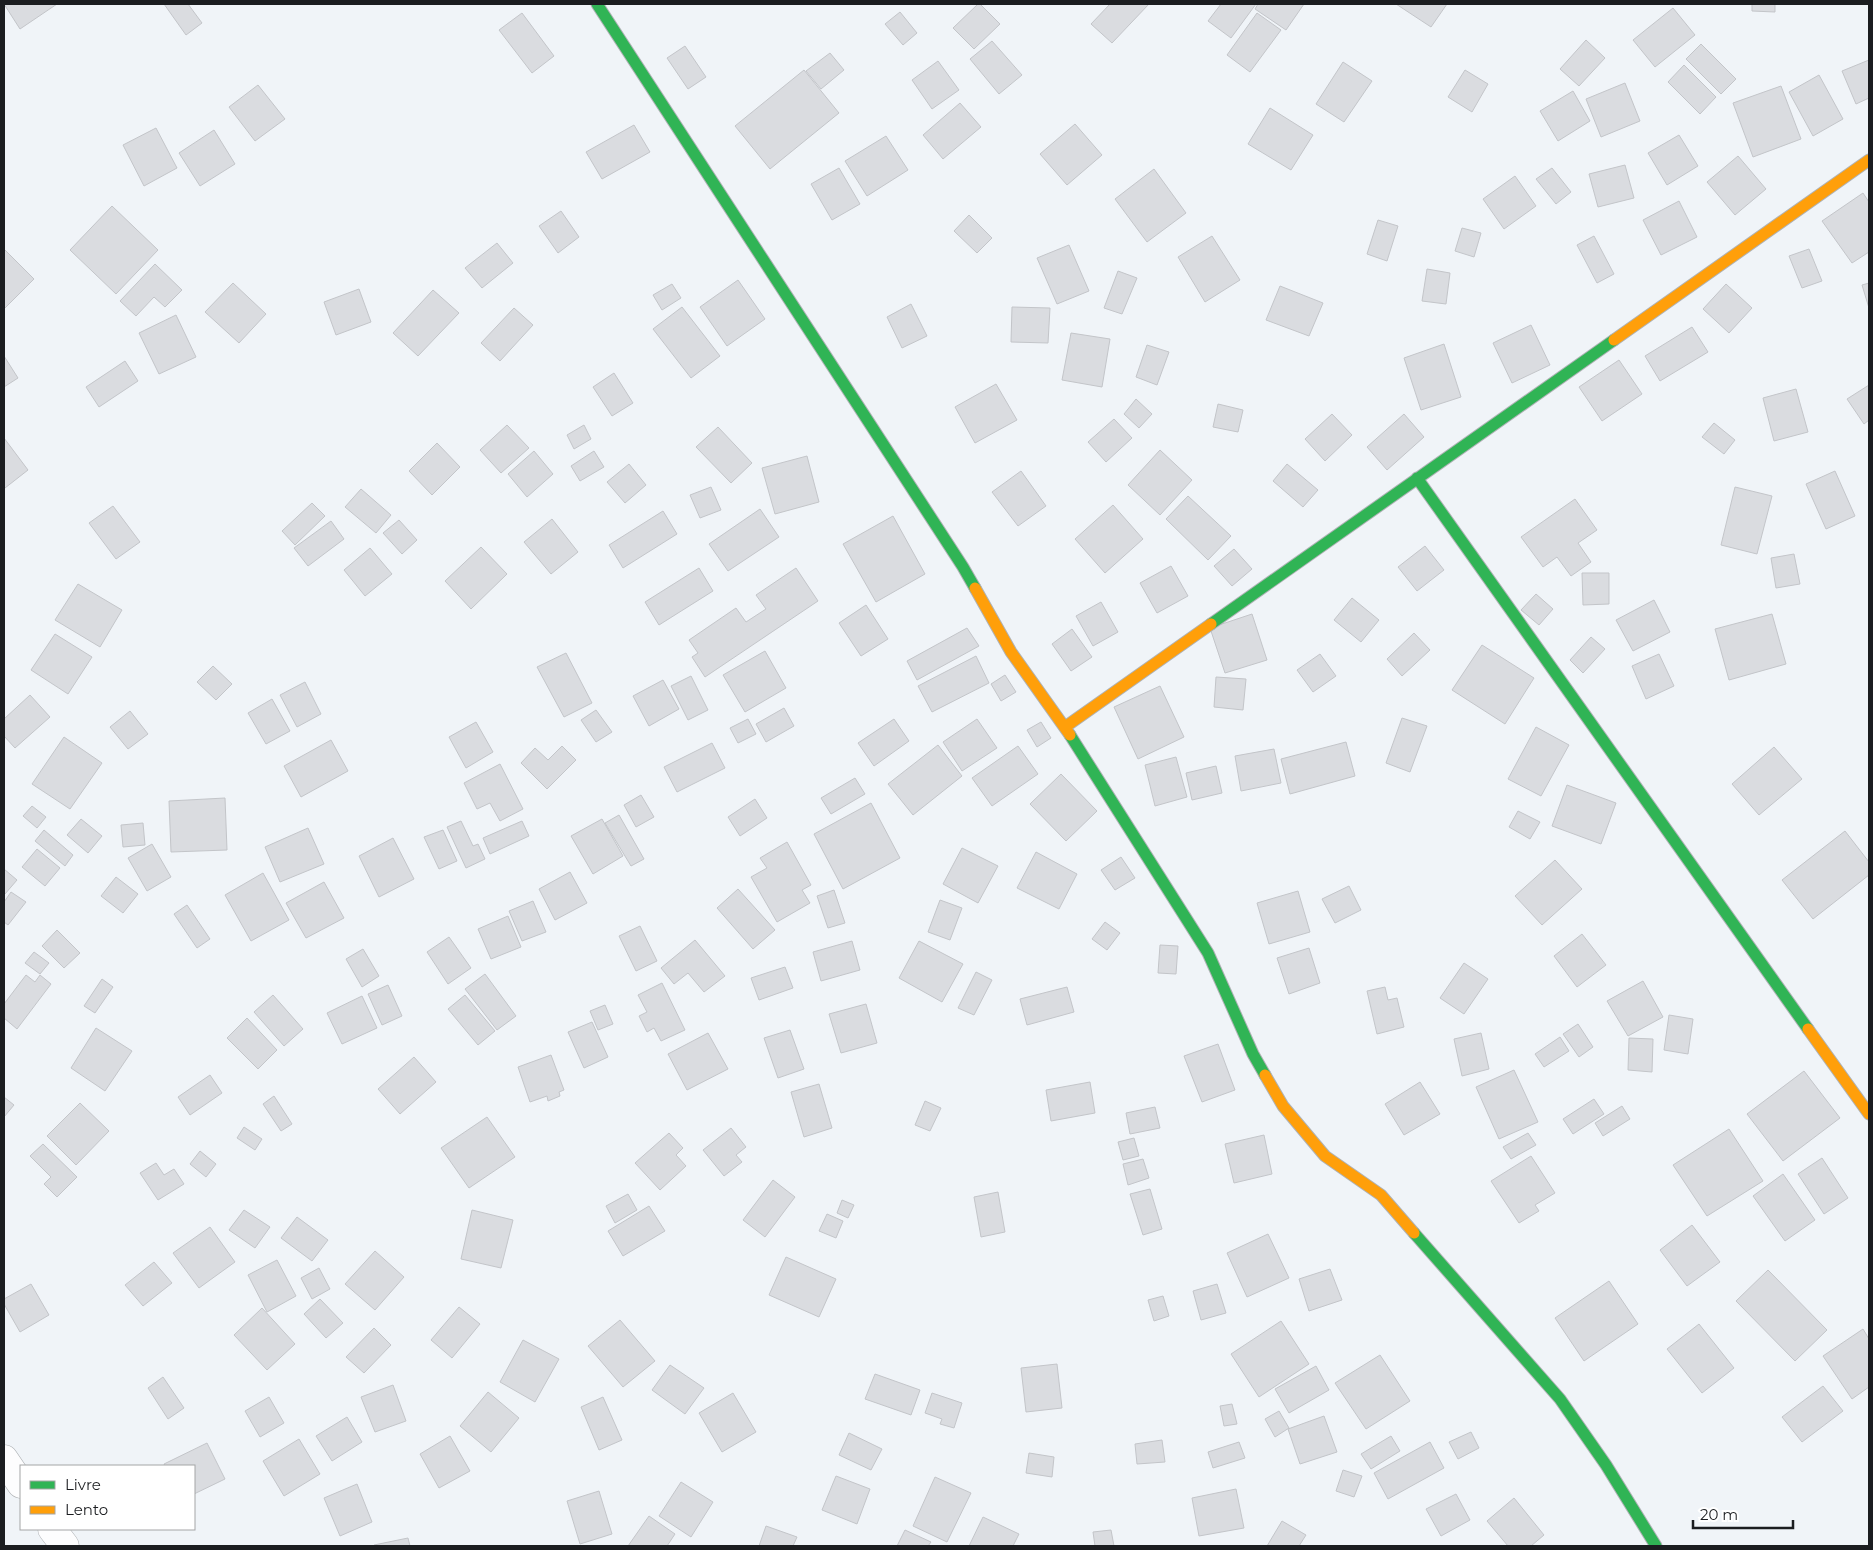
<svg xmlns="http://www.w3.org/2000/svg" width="1873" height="1550" font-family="Montserrat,sans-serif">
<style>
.building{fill:#dadce0;stroke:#c3c5c9}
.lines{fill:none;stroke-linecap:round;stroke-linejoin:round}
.street-casing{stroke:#afb2b5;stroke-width:29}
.fast-casing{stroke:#afb2b5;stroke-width:13}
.slow-casing{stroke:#afb2b5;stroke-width:13}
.street{stroke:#fdfdfe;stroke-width:28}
.fast{stroke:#30b455;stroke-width:11}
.slow{stroke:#ff9f0a;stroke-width:11}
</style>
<rect width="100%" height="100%" fill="#f0f4f8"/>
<path class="building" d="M4,4H57L20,29Z
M164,4H188L202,23L186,35Z
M978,4H980L1000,24L974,49L953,28Z
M1110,4H1149L1112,43L1091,24Z
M1221,4H1256L1231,38L1208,21Z
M1258,4H1304L1286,30L1255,9Z
M1396,4H1447L1431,27Z
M1752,4H1775V12L1752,11Z
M1673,8L1695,35L1655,67L1633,40Z
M900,12L917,33L903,45L885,24Z
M522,13L554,56L532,73L499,30Z
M1257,13L1281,30L1250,72L1227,55Z
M1586,40L1605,58L1579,86L1560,69Z
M992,41L1022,75L999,94L970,59Z
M1701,44L1736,79L1721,94L1686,59Z
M685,46L706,77L688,89L667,58Z
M830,53L844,70L821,89L806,71Z
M1869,60V98L1856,104L1842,71Z
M938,61L959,90L932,109L912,80Z
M1343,62L1372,81L1344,122L1316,104Z
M1684,65L1716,97L1700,114L1668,82Z
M804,70L839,113L770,169L735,126Z
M1465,70L1488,84L1472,112L1448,97Z
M1819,75L1843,119L1813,136L1789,92Z
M1625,83L1640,121L1601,137L1586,99Z
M258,85L285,119L255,141L229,107Z
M1781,86L1801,139L1753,157L1733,103Z
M1573,91L1590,121L1558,141L1540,111Z
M960,103L981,127L943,159L923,135Z
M1270,108L1313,135L1291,170L1248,144Z
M1075,124L1102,155L1067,185L1040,154Z
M634,125L650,152L602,179L586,152Z
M156,128L177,168L144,186L123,145Z
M214,130L235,164L200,186L179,153Z
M1679,135L1698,166L1667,185L1648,153Z
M886,136L908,170L867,196L845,161Z
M1738,156L1766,189L1735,215L1707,182Z
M1625,165L1634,198L1598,207L1589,174Z
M839,168L860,204L832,220L811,184Z
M1552,168L1571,192L1556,204L1536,179Z
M1154,169L1186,213L1147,242L1115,199Z
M1515,176L1536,206L1504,229L1483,199Z
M1863,193L1869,202V252L1852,263L1822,221Z
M1679,201L1697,237L1661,255L1643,220Z
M112,206L158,250L116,294L70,250Z
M561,211L579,237L558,253L539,226Z
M969,215L992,238L977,253L954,231Z
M1378,220L1398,226L1387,261L1367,254Z
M1462,228L1481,233L1474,257L1455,251Z
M1212,236L1240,280L1205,302L1178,257Z
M1594,236L1614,274L1597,283L1577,245Z
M497,243L513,263L482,288L465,268Z
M1069,245L1089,291L1057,304L1037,258Z
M4,249L34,279L4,309Z
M1809,249L1822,281L1802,288L1789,256Z
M155,264L182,290L165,307L154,297L136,316L120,301Z
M1427,269L1450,273L1446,304L1422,301Z
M1118,271L1137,278L1122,314L1104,308Z
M738,280L765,319L727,346L700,307Z
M233,283L266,314L239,343L205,312Z
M1869,283V308L1862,285Z
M672,284L681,298L662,310L653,295Z
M1726,284L1752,308L1729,333L1703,309Z
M1280,286L1323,303L1309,336L1266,320Z
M359,289L371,322L336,335L324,302Z
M433,290L459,313L418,356L393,333Z
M911,304L927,336L902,348L887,317Z
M682,307L720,356L691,378L653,329Z
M1012,307L1050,308L1048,343L1011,342Z
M514,308L533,325L500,361L481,343Z
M176,315L196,357L159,374L139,333Z
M1531,325L1550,365L1512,383L1493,343Z
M1692,327L1708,352L1660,381L1645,356Z
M1071,333L1110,339L1102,387L1062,380Z
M1444,344L1461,397L1421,410L1404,358Z
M1147,345L1169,352L1157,385L1136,377Z
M4,356L18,378L4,387Z
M1619,360L1642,394L1602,421L1579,387Z
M125,361L138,381L99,407L86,387Z
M614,373L633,403L612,416L593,387Z
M996,384L1017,420L975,443L955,407Z
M1869,385V420L1864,424L1847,399Z
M1796,389L1808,432L1774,441L1763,398Z
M1136,399L1152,414L1139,428L1124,414Z
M1218,404L1243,410L1238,432L1213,427Z
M1332,414L1352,435L1325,461L1305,439Z
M1404,414L1424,437L1387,470L1367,447Z
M1114,419L1132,438L1106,462L1088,442Z
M1714,423L1735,440L1724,454L1702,437Z
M507,425L529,448L501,473L480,450Z
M584,425L591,439L574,449L567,435Z
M718,427L752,463L731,483L696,447Z
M4,438L28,470L5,488L4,486Z
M437,443L460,467L432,495L409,471Z
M1160,450L1192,480L1160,515L1128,485Z
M534,451L553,474L527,497L508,474Z
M594,451L604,467L580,481L571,466Z
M807,456L819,502L775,514L762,468Z
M629,464L646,485L625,503L607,482Z
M1287,464L1318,490L1303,507L1273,481Z
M1021,471L1046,506L1018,526L992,492Z
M1835,471L1855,516L1826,529L1806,484Z
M711,487L721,510L700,518L690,495Z
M1735,487L1772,496L1757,554L1721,545Z
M361,489L391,515L376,533L345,507Z
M1188,496L1231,536L1208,560L1166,519Z
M1575,499L1597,530L1578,543L1591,562L1571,576L1557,557L1543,567L1521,537Z
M312,503L325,516L295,545L282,531Z
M1113,505L1143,539L1105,573L1075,539Z
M113,506L140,542L116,559L89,523Z
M760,509L779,537L728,571L709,544Z
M663,511L677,534L623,568L609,545Z
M893,516L925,574L876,602L843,544Z
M552,519L578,552L551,574L524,542Z
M399,520L417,540L402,554L383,533Z
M331,521L344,539L308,566L294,548Z
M1425,546L1444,570L1417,591L1398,567Z
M481,547L507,574L471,609L445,581Z
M370,548L392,574L365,596L344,570Z
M1234,549L1252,569L1232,586L1214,566Z
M1794,554L1800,584L1776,588L1771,558Z
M1171,566L1188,596L1157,613L1140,583Z
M699,568L713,591L659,625L645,602Z
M796,568L818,601L705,677L692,657L698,653L689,640L736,608L746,622L766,609L756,595Z
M1582,573H1609V604L1583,605Z
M78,584L122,610L100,647L55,620Z
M1536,594L1553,609L1539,625L1521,610Z
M1352,598L1379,620L1361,642L1334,620Z
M1654,600L1670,632L1633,651L1616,620Z
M1101,602L1118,632L1093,646L1076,616Z
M866,605L888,639L861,656L839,623Z
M1252,614L1267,660L1225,673L1210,628Z
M1772,614L1786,664L1729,680L1715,629Z
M967,628L979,646L917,680L907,661Z
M1072,629L1092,657L1071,671L1052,644Z
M1414,633L1430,650L1402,676L1387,659Z
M55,634L92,657L68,694L31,670Z
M1591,637L1605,649L1583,673L1570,660Z
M1482,645L1534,678L1505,724L1452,690Z
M765,651L786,688L745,712L723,675Z
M566,653L592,703L564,717L537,667Z
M1320,654L1336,676L1313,692L1297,670Z
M1659,654L1674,686L1646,699L1632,666Z
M976,656L989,683L932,712L918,686Z
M213,666L232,684L216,700L197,682Z
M1005,675L1016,692L1001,701L991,684Z
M691,676L708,710L688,720L671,686Z
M1216,677L1246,679L1243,710L1214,707Z
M663,680L679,709L649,726L633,696Z
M305,682L321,714L297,727L280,695Z
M1160,686L1184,737L1138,759L1114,707Z
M30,695L50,717L15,748L4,736V719Z
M272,699L290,731L266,744L248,713Z
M784,708L794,726L766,742L756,724Z
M596,710L612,732L596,742L581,720Z
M130,711L148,734L128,749L110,727Z
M1402,718L1427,726L1410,772L1386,763Z
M748,719L756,734L738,743L730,728Z
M894,719L909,741L874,766L858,743Z
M977,719L997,748L962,771L943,742Z
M476,722L493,752L466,768L449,737Z
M1041,722L1051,738L1037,747L1027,730Z
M1536,727L1569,745L1541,796L1508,779Z
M64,737L102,763L70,809L32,784Z
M331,740L348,771L301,797L284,766Z
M1346,742L1355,776L1290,794L1281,759Z
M712,743L725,768L677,792L664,767Z
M938,745L962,776L913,815L888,784Z
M562,746L576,760L547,789L521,763L535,748L548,760Z
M1018,746L1038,774L992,806L972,778Z
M1774,747L1802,779L1759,815L1732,784Z
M1274,749L1281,783L1241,791L1235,756Z
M1176,757L1187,797L1155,806L1145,765Z
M500,764L523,809L500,821L490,803L477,809L464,783Z
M1216,766L1222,793L1192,800L1186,773Z
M1061,774L1097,811L1066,841L1030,804Z
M855,778L865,794L831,814L821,798Z
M1567,785L1616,803L1601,844L1552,826Z
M641,795L654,817L636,827L624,805Z
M225,798L227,850L171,852L169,801Z
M755,799L767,818L740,836L728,817Z
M871,803L900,858L843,889L814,834Z
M32,806L46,817L37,828L23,816Z
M1518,811L1540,822L1530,839L1509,827Z
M619,815L644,859L631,866L605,823Z
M81,819L102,836L88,853L67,835Z
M602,819L623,856L593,874L571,836Z
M461,821L473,846L478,844L485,859L466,868L447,827Z
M522,821L529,836L490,854L483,838Z
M143,823L145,845L123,847L121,825Z
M308,828L324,864L280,882L265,847Z
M44,830L73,855L65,866L35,841Z
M443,830L457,861L439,869L424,837Z
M1845,831L1869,862V875L1813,919L1782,880Z
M393,838L414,879L379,897L359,856Z
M787,842L811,885L802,890L810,903L777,922L751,877L767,868L760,858Z
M152,844L171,877L147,891L128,858Z
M962,848L998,866L978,903L943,884Z
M37,849L60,868L45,886L22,867Z
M1036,852L1077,874L1059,909L1017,888Z
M1121,857L1135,878L1115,890L1101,870Z
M1555,860L1582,889L1542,925L1515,896Z
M4,869L17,880L5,894L4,893Z
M570,872L587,903L555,920L539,889Z
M263,873L289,920L251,941L225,895Z
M116,877L138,894L123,913L101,896Z
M324,882L344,918L306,938L286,903Z
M1349,886L1361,910L1335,923L1322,899Z
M738,889L775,930L753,949L717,908Z
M834,890L845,923L828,928L817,896Z
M1298,891L1310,932L1269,944L1257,903Z
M11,892L26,902L8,925L4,922V902Z
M940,900L962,908L950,940L928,932Z
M533,901L546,932L522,941L509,911Z
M187,905L210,939L197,948L174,914Z
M508,916L521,947L491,959L478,929Z
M1105,922L1120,933L1107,950L1092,939Z
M640,926L657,961L636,971L619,936Z
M57,930L80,953L64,968L42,946Z
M1582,934L1606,965L1577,987L1554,956Z
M449,937L471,968L448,984L427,952Z
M695,940L725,976L704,992L688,973L674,984L661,968Z
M852,941L860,970L821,981L813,952Z
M919,941L963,964L942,1002L899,978Z
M1160,945L1178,946L1176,974L1158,973Z
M1309,948L1320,983L1289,994L1277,958Z
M363,949L379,976L362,987L346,959Z
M34,952L49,963L40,974L25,963Z
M1464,963L1488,979L1464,1014L1440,998Z
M785,967L793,988L759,1000L751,978Z
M976,972L992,980L974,1015L958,1008Z
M485,974L516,1016L497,1030L465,989Z
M26,975L35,982L40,975L51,984L17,1029L4,1018V1004Z
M102,979L113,987L95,1013L84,1006Z
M1643,981L1663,1017L1628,1036L1607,1001Z
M662,983L685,1030L661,1041L654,1028L647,1032L639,1016L647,1012L638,995Z
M388,985L402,1016L382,1025L368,994Z
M1067,987L1074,1012L1027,1025L1020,999Z
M1385,987L1388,1000L1397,998L1404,1027L1377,1034L1367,991Z
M273,995L303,1029L284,1046L254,1012Z
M465,995L495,1031L478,1045L448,1009Z
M362,996L377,1028L342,1044L327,1013Z
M866,1004L877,1043L841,1053L829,1014Z
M605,1005L613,1024L598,1030L590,1011Z
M1669,1015L1693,1019L1688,1054L1664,1050Z
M247,1018L277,1050L258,1069L227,1038Z
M592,1022L608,1057L584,1068L568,1032Z
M1578,1024L1593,1047L1579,1057L1563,1034Z
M96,1028L132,1051L105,1091L71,1068Z
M790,1030L804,1069L778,1078L764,1038Z
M708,1033L728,1069L687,1090L668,1054Z
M1481,1033L1489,1069L1462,1076L1454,1039Z
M1560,1037L1569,1051L1544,1067L1535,1054Z
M1629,1038L1653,1039L1652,1072L1628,1070Z
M1218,1044L1235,1090L1202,1102L1184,1056Z
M551,1055L564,1090L559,1092L560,1096L548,1101L547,1096L530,1102L518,1067Z
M414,1057L436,1082L400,1114L378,1089Z
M1514,1070L1538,1122L1499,1139L1476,1087Z
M1804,1071L1840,1118L1783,1161L1747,1114Z
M210,1075L222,1093L190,1115L178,1097Z
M1090,1082L1095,1113L1051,1121L1046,1090Z
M1420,1082L1440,1114L1404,1135L1385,1104Z
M819,1084L832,1128L804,1137L791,1092Z
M274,1096L292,1124L281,1131L263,1104Z
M4,1097L14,1105L4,1117Z
M1594,1099L1604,1114L1573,1134L1563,1119Z
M925,1101L941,1108L930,1131L915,1125Z
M80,1103L109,1131L76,1165L47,1136Z
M1622,1106L1630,1119L1603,1136L1595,1123Z
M1155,1107L1160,1128L1130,1134L1126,1113Z
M487,1117L515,1157L469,1188L441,1148Z
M244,1127L262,1139L255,1150L237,1138Z
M731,1128L746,1147L736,1155L742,1162L724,1176L703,1150Z
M1729,1129L1763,1181L1707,1216L1673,1165Z
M669,1133L683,1148L676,1155L686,1166L660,1190L635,1163Z
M1528,1133L1536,1145L1511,1159L1503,1147Z
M1264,1135L1272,1174L1234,1183L1225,1144Z
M1134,1138L1139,1156L1123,1160L1118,1142Z
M43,1144L77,1177L57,1197L44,1184L51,1177L30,1156Z
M200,1151L216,1164L206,1177L190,1164Z
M1531,1156L1555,1193L1535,1205L1539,1211L1519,1223L1491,1181Z
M1822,1158L1848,1198L1824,1214L1798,1174Z
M1143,1159L1149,1178L1128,1185L1123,1164Z
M156,1163L164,1175L174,1169L184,1184L158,1200L140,1173Z
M1783,1174L1815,1220L1785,1241L1753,1196Z
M773,1180L795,1197L765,1237L743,1220Z
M1150,1189L1162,1229L1143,1235L1130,1194Z
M998,1192L1005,1232L981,1237L974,1197Z
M628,1194L637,1210L615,1223L606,1206Z
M842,1200L854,1205L848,1218L837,1213Z
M649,1206L665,1231L623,1256L608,1231Z
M244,1210L270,1227L255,1248L229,1230Z
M472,1210L513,1220L501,1268L461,1259Z
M827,1214L843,1221L836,1238L819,1231Z
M297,1217L328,1240L312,1261L281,1238Z
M1692,1225L1720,1262L1687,1286L1660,1250Z
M210,1227L235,1262L199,1288L173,1253Z
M1268,1234L1289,1278L1247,1297L1227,1253Z
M375,1251L404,1277L375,1310L345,1284Z
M786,1257L836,1279L819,1317L769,1295Z
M277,1260L296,1296L267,1312L248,1275Z
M154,1262L172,1283L143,1306L125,1285Z
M319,1268L330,1289L312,1299L301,1278Z
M1330,1269L1342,1300L1309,1311L1299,1279Z
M1768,1270L1827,1330L1795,1361L1736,1301Z
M1609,1281L1638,1324L1584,1361L1555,1318Z
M31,1284L49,1315L20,1332L4,1304V1299Z
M1217,1284L1226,1313L1201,1320L1193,1291Z
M1163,1296L1169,1316L1154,1321L1148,1300Z
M320,1299L343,1323L326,1338L304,1314Z
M459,1307L480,1324L452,1358L431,1340Z
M262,1308L295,1344L267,1370L234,1335Z
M620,1320L655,1361L623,1387L588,1346Z
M1281,1321L1309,1364L1259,1397L1231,1354Z
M1699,1324L1734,1368L1702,1393L1667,1349Z
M374,1328L391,1345L364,1373L346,1357Z
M1863,1329L1869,1339V1387L1852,1399L1823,1356Z
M523,1340L559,1359L535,1402L500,1382Z
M1380,1355L1410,1401L1366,1429L1335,1383Z
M1057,1364L1062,1408L1026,1412L1021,1368Z
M670,1365L704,1388L685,1414L652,1390Z
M1316,1366L1329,1390L1289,1413L1275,1389Z
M875,1374L920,1390L911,1415L865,1399Z
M163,1377L184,1408L168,1419L148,1388Z
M393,1385L406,1421L375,1432L361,1397Z
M1823,1386L1843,1411L1802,1442L1782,1417Z
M488,1392L519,1418L491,1452L460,1426Z
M733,1393L756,1432L722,1452L699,1413Z
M932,1393L962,1403L954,1428L940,1424L942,1419L925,1413Z
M269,1397L284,1423L260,1437L245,1411Z
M603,1397L622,1440L599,1450L581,1407Z
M1232,1404L1237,1424L1224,1426L1220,1406Z
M1279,1411L1289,1428L1275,1437L1265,1419Z
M1324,1416L1337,1452L1300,1464L1288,1429Z
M347,1417L362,1442L332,1461L316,1436Z
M1471,1432L1479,1448L1458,1459L1449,1442Z
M849,1433L882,1449L871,1470L839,1455Z
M450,1436L470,1471L439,1488L420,1454Z
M1391,1436L1400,1451L1371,1469L1361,1454Z
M299,1439L320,1474L284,1496L263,1461Z
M1162,1440L1165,1462L1137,1464L1135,1444Z
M1239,1442L1245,1458L1213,1468L1208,1452Z
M1430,1442L1444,1468L1388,1499L1374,1473Z
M207,1443L225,1479L194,1494V1466H165L164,1464Z
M1029,1453L1054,1457L1052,1477L1026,1473Z
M1343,1470L1362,1476L1354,1497L1336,1491Z
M836,1476L870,1489L857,1524L822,1510Z
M935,1477L971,1493L947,1542L913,1526Z
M681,1482L713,1502L691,1537L659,1516Z
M357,1484L372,1522L340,1536L324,1498Z
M1236,1489L1244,1528L1199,1536L1192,1498Z
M599,1491L612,1534L580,1544L567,1501Z
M1456,1494L1470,1520L1441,1536L1426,1509Z
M1514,1498L1544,1535L1531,1546H1508L1487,1521Z
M649,1516L675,1534L667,1546H628Z
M983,1517L1019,1534L1013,1546H969Z
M1282,1521L1306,1535L1299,1546H1267Z
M766,1526L797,1537L793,1546H759Z
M905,1530L931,1542L928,1546H897Z
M1111,1530L1114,1546H1095L1093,1532Z
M408,1538L410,1546H374V1545Z"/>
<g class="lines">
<defs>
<path id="street" d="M4,1459L21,1484
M52,1529L65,1546"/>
<path id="fast" d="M597,4L963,567L975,588
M1417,478L1808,1029
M1211,624L1614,340
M1070,735L1208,953L1253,1054L1265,1075
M1414,1233L1560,1399L1606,1465L1656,1546"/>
<path id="slow" d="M1614,340L1869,160
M975,588L1011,652L1070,735
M1065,727L1211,624
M1808,1029L1869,1114
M1265,1075L1283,1106L1325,1156L1381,1195L1414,1233"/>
</defs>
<use href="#street" class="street-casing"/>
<use href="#fast" class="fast-casing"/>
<use href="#slow" class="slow-casing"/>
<use href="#street" class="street"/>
<use href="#fast" class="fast"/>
<use href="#slow" class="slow"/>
</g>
<rect width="1873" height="1550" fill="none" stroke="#1b1d20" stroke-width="10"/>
<rect x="20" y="1465" width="175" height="65" fill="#ffffff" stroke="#a4a5a6"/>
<rect x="30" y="1481" width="25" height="8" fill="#30b455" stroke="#a4a5a6"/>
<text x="65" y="1490" font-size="15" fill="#1b1d20">Livre</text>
<rect x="30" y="1506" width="25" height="8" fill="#ff9f0a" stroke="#a4a5a6"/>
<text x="65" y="1515" font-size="15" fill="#1b1d20">Lento</text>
<path d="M1693 1520v8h100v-8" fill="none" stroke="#1b1d20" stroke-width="2.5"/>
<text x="1700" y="1520" font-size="15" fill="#1b1d20" stroke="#ffffff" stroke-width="4" paint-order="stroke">20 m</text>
</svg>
